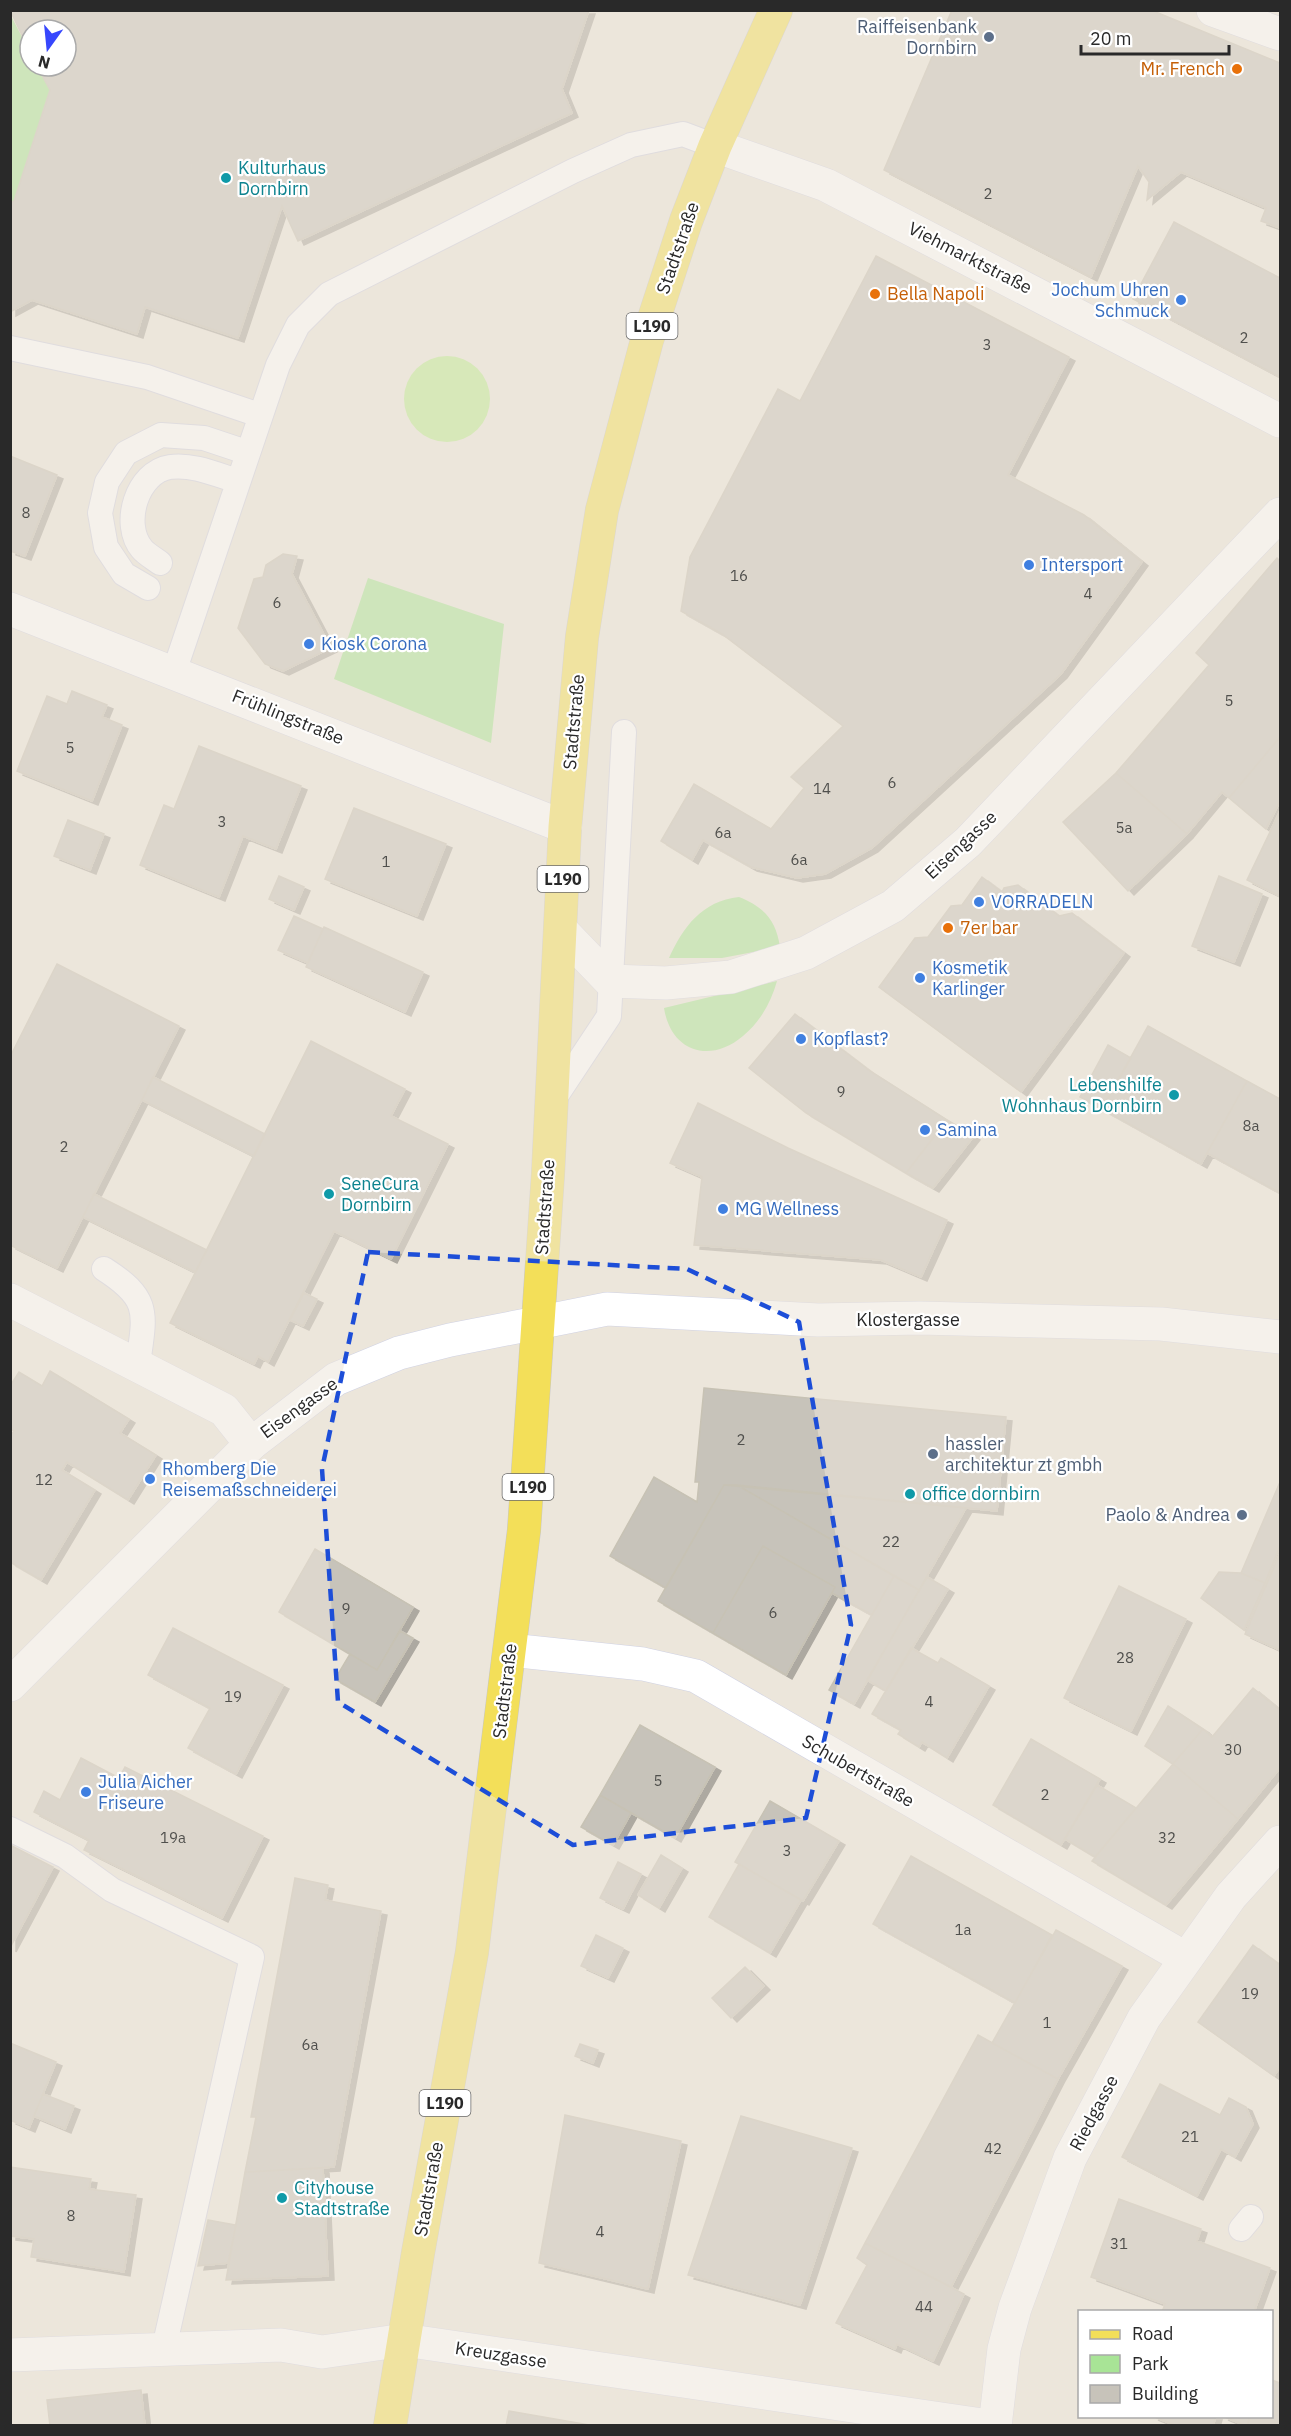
<svg xmlns="http://www.w3.org/2000/svg" width="1291" height="2436" font-family="'IBM Plex Sans',sans-serif">
<style>
.green{fill:#a8e496}
.pitch{fill:#bceb91}
.building{fill:#c7c3ba;stroke:#c7c2b4;stroke-width:1.5;filter:url(#shadow)}
.lines{fill:none;stroke-linecap:round;stroke-linejoin:round}
.service-casing{stroke:#d0d2e3;stroke-width:26}
.pedestrian-casing{stroke:#d0d2e3;stroke-width:34}
.minor-casing{stroke:#d0d2e3;stroke-width:34}
.tertiary-casing{stroke:#d0d2e3;stroke-width:34}
.secondary-casing{stroke:#d0d2e3;stroke-width:34}
.primary-casing{stroke:#c7c7c7;stroke-width:34}
.service{stroke:#fff;stroke-width:24}
.pedestrian{stroke:#fff;stroke-width:33}
.minor{stroke:#fff;stroke-width:33}
.tertiary{stroke:#fff;stroke-width:33}
.secondary{stroke:#fff;stroke-width:33}
.primary{stroke:#f3df59;stroke-width:33}
.marked{fill:none;stroke:#1d4ed8;stroke-width:4.5;stroke-dasharray:12 8;stroke-linejoin:round}
.service-dot{fill:#5c6f8a;stroke:#fff;stroke-width:2}
.food-dot{fill:#e8710a;stroke:#fff;stroke-width:2}
.culture-dot{fill:#0f9aa8;stroke:#fff;stroke-width:2}
.shop-dot{fill:#3f7fe0;stroke:#fff;stroke-width:2}
.labels{text-anchor:middle;stroke-width:4.5;stroke-linejoin:round;paint-order:stroke}
.number-label{font-size:15px;fill:#50504d}
.shield{fill:#fff;stroke:#696969;stroke-width:1.5}
.shield-label{font-size:16px;font-weight:bold;fill:#292929}
.service-label{font-size:18px;fill:#4e5e75;stroke:#fff;text-anchor:end}
.food-label{font-size:18px;fill:#c56008;stroke:#fff;text-anchor:start}
.culture-label{font-size:18px;fill:#0d838f;stroke:#fff;text-anchor:start}
.street-label{font-size:18px;fill:#292929;stroke:#fff}
.shop-label{font-size:18px;fill:#366cbe;stroke:#fff;text-anchor:start}
</style>
<defs>
<filter id="shadow"><feDropShadow dx="6" dy="4" stdDeviation="0" flood-color="#0004"/></filter>
</defs>
<rect width="100%" height="100%" fill="#ece6db"/>
<path class="green" d="M10,14L30,52V66H37L50,90L14,201L11,203Z
M368,578L504,624L491,743L334,679Z
M739,897C764,907 776,920 780,947L722,958H669C683,927 702,901 739,897Z
M777,981C771,1002 761,1021 743,1036C710,1064 671,1052 664,1008Z"/>
<path class="pitch" d="M404 399a43 43 0 1 1 86 0a43 43 0 1 1-86 0Z"/>
<path class="building" d="M10,10L394,11L589,10L562,89L572,113L298,241L282,206L238,338L145,307L137,334L32,300L10,312V203L14,201L50,90L37,66H66V30H30V52Z
M952,10H1151L1280,63V228L1261,221L1266,208L1181,172L1147,200L1149,182L1138,166L1091,277L884,170Z
M1174,222L1280,278V377L1133,299Z
M876,256L1069,357L1008,475L1084,515L1142,562L1061,674L872,848L825,874L797,878L751,867L703,840L692,860L661,841L694,784L771,829L804,788L791,777L843,726L722,634L681,611L690,557L778,389L800,401Z
M10,456L57,475L25,556L10,551Z
M283,554L297,556L292,574L331,648L283,671L265,664L238,628L254,579L263,577L266,565Z
M1277,558L1280,561V737L1229,798L1222,792L1187,834L1116,773L1209,665L1196,653Z
M72,691L107,705L102,717L122,725L92,801L17,771L47,696L67,704Z
M1280,737V801L1266,829L1229,798Z
M199,746L301,786L276,849L243,836L219,897L140,865L164,805L174,809Z
M1116,773L1187,834L1128,891L1063,822Z
M354,808L446,844L417,916L325,879Z
M1280,811V896L1247,880Z
M68,820L104,834L90,870L54,856Z
M279,876L304,887L294,910L269,899Z
M1219,876L1262,894L1234,962L1192,946Z
M982,877L1002,892L1004,888L1018,885L1059,916L1072,913L1124,953L1021,1092L879,987L915,938L928,937L951,906L962,905Z
M294,916L323,929L308,963L278,950Z
M324,927L423,972L405,1012L306,967Z
M57,964L179,1026L57,1268L10,1245V1057Z
M795,1014L870,1071L947,1120L906,1173L806,1113L749,1068Z
M1148,1026L1247,1081L1201,1164L1102,1109Z
M311,1041L405,1089L391,1116L448,1144L391,1259L334,1231L268,1362L258,1356L254,1364L170,1323Z
M1108,1045L1131,1058L1102,1109L1080,1097Z
M153,1077L265,1134L254,1156L142,1100Z
M1247,1081L1280,1099V1193L1207,1153Z
M698,1103L788,1148L947,1220L921,1277L881,1260L694,1245L702,1177L670,1163Z
M947,1120L974,1136L933,1188L906,1173Z
M94,1194L207,1250L195,1272L83,1217Z
M304,1293L317,1299L303,1326L290,1320Z
M50,1371L129,1419L120,1433L156,1455L128,1500L67,1462L62,1470L95,1490L41,1580L10,1562V1436L14,1431L10,1429V1386L19,1372L42,1386Z
M704,1388L1006,1417L997,1511L724,1485L666,1588L610,1556L654,1477L697,1502L699,1482H695Z
M1280,1482V1546L1265,1583L1241,1573Z
M724,1485H737L894,1576L872,1615L832,1593L835,1587L763,1546L713,1633L658,1601Z
M737,1485L966,1508L919,1590Z
M763,1546L835,1587L786,1675L713,1633Z
M315,1549L413,1607L377,1670L279,1612Z
M1280,1553V1650L1245,1634Z
M1219,1572L1241,1573L1265,1583L1244,1630L1201,1598Z
M894,1576L919,1590L854,1704L829,1690Z
M927,1577L948,1589L886,1691L867,1680Z
M1119,1586L1186,1619L1131,1731L1064,1698Z
M173,1628L283,1685L236,1774L188,1748L210,1708L148,1675Z
M400,1631L413,1638L375,1702L335,1679L350,1654L377,1670Z
M911,1648L938,1663L941,1658L989,1686L947,1758L922,1742L919,1747L898,1734L901,1730L872,1714Z
M1253,1688L1280,1710V1768L1238,1819L1173,1764L1203,1729L1212,1737Z
M1168,1706L1203,1729L1173,1764L1145,1746Z
M640,1725L715,1767L675,1838L600,1795Z
M1031,1739L1100,1779L1061,1845L993,1805Z
M81,1758L119,1778L125,1767L263,1836L222,1918L84,1850L89,1840L34,1812L44,1791L60,1800Z
M1173,1764L1238,1819L1166,1905L1092,1861Z
M1097,1785L1136,1808L1095,1857L1065,1839Z
M600,1795L631,1813L613,1845L581,1827Z
M770,1801L839,1841L803,1901L735,1862Z
M10,1845L53,1867L10,1948Z
M661,1855L682,1868L659,1908L638,1895Z
M911,1856L1052,1935L1015,2003L873,1924Z
M618,1862L641,1874L623,1909L600,1898Z
M739,1864L801,1900L770,1953L709,1917Z
M295,1878L328,1885L325,1900L381,1911L334,2167L245,2172L256,2117H251Z
M1056,1930L1122,1966L1058,2079L992,2043Z
M596,1935L623,1948L608,1978L581,1966Z
M1253,1945L1280,1965V2067L1274,2076L1198,2022Z
M745,1967L764,1986L731,2018L712,1998Z
M978,2035L1058,2079L951,2287L865,2243Z
M10,2043L56,2062L29,2128L10,2120Z
M580,2044L598,2050L593,2063L575,2056Z
M1160,2084L1220,2115L1229,2098L1246,2107L1253,2124L1235,2157L1221,2149L1197,2196L1122,2157Z
M43,2094L74,2106L65,2129L34,2116Z
M565,2115L681,2141L648,2289L539,2263Z
M741,2116L852,2148L800,2305L688,2275Z
M10,2167L91,2179L89,2189L136,2195L124,2272L31,2257L34,2239L10,2236Z
M323,2168L328,2276L226,2280L245,2172Z
M1119,2199L1201,2229L1197,2241L1270,2268L1254,2312H1162L1165,2304L1091,2277Z
M208,2220L236,2225L228,2263L198,2266Z
M865,2243L964,2294L933,2361L897,2344L895,2349L836,2323L867,2265L857,2258Z
M1272,2380L1280,2383V2426H1247L1250,2416H1272Z
M141,2390L145,2426H50L47,2400Z
M509,2411L595,2426H506Z
M1152,2416H1216L1213,2426H1177Z
M1222,2416H1250L1247,2426Z"/>
<g class="lines">
<defs>
<path id="service" d="M10,348L147,377L259,415
M160,563C155,559 146,554 142,549C121,524 137,472 170,467C193,464 215,474 237,481
M148,588L124,574L106,547L100,513L107,482L126,453L161,435L204,438L246,452
M174,672L278,365L298,325L329,294L573,171L631,145L683,134L715,146
M552,1102L609,1016L624,732
M104,1269C151,1299 145,1313 138,1364
M10,1829L65,1856L112,1890L252,1957L164,2348
M1241,2229L1251,2217"/>
<path id="pedestrian" d="M1213,10L1280,34"/>
<path id="minor" d="M715,146L826,185L1280,421
M10,609L565,827
M561,930L610,981L666,983L731,977L806,953L893,906L968,842L1280,514
M10,1300L224,1410L251,1444
M510,1650L643,1664L696,1676L1185,1958
M10,2355L281,2345L322,2352L404,2340L989,2426
M995,2426L1004,2349L1015,2308L1070,2158L1144,2018L1231,1896L1280,1842"/>
<path id="tertiary" d="M537,1323L607,1309L818,1320L920,1318L1161,1324L1280,1337"/>
<path id="secondary" d="M10,1685L251,1444L336,1379L399,1353L450,1340L537,1323"/>
<path id="primary" d="M390,2426L418,2253L472,1952L524,1530L548,1174L565,827L582,637L602,510L647,340L686,221L715,146L776,10"/>
</defs>
<use href="#service" class="service-casing"/>
<use href="#pedestrian" class="pedestrian-casing"/>
<use href="#minor" class="minor-casing"/>
<use href="#tertiary" class="tertiary-casing"/>
<use href="#secondary" class="secondary-casing"/>
<use href="#primary" class="primary-casing"/>
<use href="#service" class="service"/>
<use href="#pedestrian" class="pedestrian"/>
<use href="#minor" class="minor"/>
<use href="#tertiary" class="tertiary"/>
<use href="#secondary" class="secondary"/>
<use href="#primary" class="primary"/>
</g>
<path d="M0 0H1291V2436H0ZM368,1252L687,1269L799,1322L851,1625L806,1818L573,1845L338,1702L322,1469Z" fill="#ece6db" fill-opacity=".55" fill-rule="evenodd"/>
<path class="marked" d="M368,1252L687,1269L799,1322L851,1625L806,1818L573,1845L338,1702L322,1469Z"/>
<g class="service-dot">
<circle cx="989" cy="37" r="6"/>
<circle cx="933" cy="1454" r="6"/>
<circle cx="1242" cy="1515" r="6"/>
</g>
<g class="food-dot">
<circle cx="1237" cy="69" r="6"/>
<circle cx="875" cy="294" r="6"/>
<circle cx="948" cy="928" r="6"/>
</g>
<g class="culture-dot">
<circle cx="226" cy="178" r="6"/>
<circle cx="1174" cy="1095" r="6"/>
<circle cx="329" cy="1194" r="6"/>
<circle cx="910" cy="1494" r="6"/>
<circle cx="282" cy="2198" r="6"/>
</g>
<g class="shop-dot">
<circle cx="1181" cy="300" r="6"/>
<circle cx="1029" cy="565" r="6"/>
<circle cx="309" cy="644" r="6"/>
<circle cx="979" cy="902" r="6"/>
<circle cx="920" cy="978" r="6"/>
<circle cx="801" cy="1039" r="6"/>
<circle cx="925" cy="1130" r="6"/>
<circle cx="723" cy="1209" r="6"/>
<circle cx="150" cy="1479" r="6"/>
<circle cx="86" cy="1792" r="6"/>
</g>
<g class="labels">
<g class="number-label">
<text x="988" y="199">2</text>
<text x="1244" y="343">2</text>
<text x="987" y="350">3</text>
<text x="26" y="518">8</text>
<text x="739" y="581">16</text>
<text x="1088" y="599">4</text>
<text x="277" y="608">6</text>
<text x="1229" y="706">5</text>
<text x="70" y="753">5</text>
<text x="892" y="788">6</text>
<text x="822" y="794">14</text>
<text x="222" y="827">3</text>
<text x="1124" y="833">5a</text>
<text x="723" y="838">6a</text>
<text x="799" y="865">6a</text>
<text x="386" y="867">1</text>
<text x="841" y="1097">9</text>
<text x="1251" y="1131">8a</text>
<text x="64" y="1152">2</text>
<text x="741" y="1445">2</text>
<text x="44" y="1485">12</text>
<text x="891" y="1547">22</text>
<text x="346" y="1614">9</text>
<text x="773" y="1618">6</text>
<text x="1125" y="1663">28</text>
<text x="233" y="1702">19</text>
<text x="929" y="1707">4</text>
<text x="1233" y="1755">30</text>
<text x="658" y="1786">5</text>
<text x="1045" y="1800">2</text>
<text x="173" y="1843">19a</text>
<text x="1167" y="1843">32</text>
<text x="787" y="1856">3</text>
<text x="963" y="1935">1a</text>
<text x="1250" y="1999">19</text>
<text x="1047" y="2028">1</text>
<text x="310" y="2050">6a</text>
<text x="1190" y="2142">21</text>
<text x="993" y="2154">42</text>
<text x="71" y="2221">8</text>
<text x="600" y="2237">4</text>
<text x="1119" y="2249">31</text>
<text x="924" y="2312">44</text>
</g>
<g class="shield">
<rect x="626.5" y="313" width="51" height="26" rx="4.5"/>
<rect x="537.5" y="866" width="51" height="26" rx="4.5"/>
<rect x="502.5" y="1474" width="51" height="26" rx="4.5"/>
<rect x="419.5" y="2090" width="51" height="26" rx="4.5"/>
</g>
<g class="shield-label">
<text x="652" y="332">L190</text>
<text x="563" y="885">L190</text>
<text x="528" y="1493">L190</text>
<text x="445" y="2109">L190</text>
</g>
<g class="service-label">
<text x="977" y="33">Raiffeisenbank<tspan x="977" dy="21">Dornbirn</tspan></text>
<text x="945" y="1450" text-anchor="start">hassler<tspan x="945" dy="21">architektur zt gmbh</tspan></text>
<text x="1230" y="1521">Paolo &amp; Andrea</text>
</g>
<g class="food-label">
<text x="1225" y="75" text-anchor="end">Mr. French</text>
<text x="887" y="300">Bella Napoli</text>
<text x="960" y="934">7er bar</text>
</g>
<g class="culture-label">
<text x="238" y="174">Kulturhaus<tspan x="238" dy="21">Dornbirn</tspan></text>
<text x="1162" y="1091" text-anchor="end">Lebenshilfe<tspan x="1162" dy="21">Wohnhaus Dornbirn</tspan></text>
<text x="341" y="1190">SeneCura<tspan x="341" dy="21">Dornbirn</tspan></text>
<text x="922" y="1500">office dornbirn</text>
<text x="294" y="2194">Cityhouse<tspan x="294" dy="21">Stadtstraße</tspan></text>
</g>
<g class="street-label">
<text transform="translate(678 248) rotate(-71)" y="6">Stadtstraße</text>
<text transform="translate(970 258) rotate(27)" y="6">Viehmarktstraße</text>
<text transform="translate(288 717) rotate(22)" y="6">Frühlingstraße</text>
<text transform="translate(574 722) rotate(-85)" y="6">Stadtstraße</text>
<text transform="translate(961 845) rotate(-43)" y="6">Eisengasse</text>
<text transform="translate(545 1207) rotate(-86)" y="6">Stadtstraße</text>
<text x="908" y="1326">Klostergasse</text>
<text transform="translate(299 1408) rotate(-36)" y="6">Eisengasse</text>
<text transform="translate(505 1691) rotate(-83)" y="6">Stadtstraße</text>
<text transform="translate(858 1771) rotate(30)" y="6">Schubertstraße</text>
<text transform="translate(1094 2113) rotate(-62)" y="6">Riedgasse</text>
<text transform="translate(429 2189) rotate(-80)" y="6">Stadtstraße</text>
<text transform="translate(501 2355) rotate(9)" y="6">Kreuzgasse</text>
</g>
<g class="shop-label">
<text x="1169" y="296" text-anchor="end">Jochum Uhren<tspan x="1169" dy="21">Schmuck</tspan></text>
<text x="1041" y="571">Intersport</text>
<text x="321" y="650">Kiosk Corona</text>
<text x="991" y="908">VORRADELN</text>
<text x="932" y="974">Kosmetik<tspan x="932" dy="21">Karlinger</tspan></text>
<text x="813" y="1045">Kopflast?</text>
<text x="937" y="1136">Samina</text>
<text x="735" y="1215">MG Wellness</text>
<text x="162" y="1475">Rhomberg Die<tspan x="162" dy="21">Reisemaßschneiderei</tspan></text>
<text x="98" y="1788">Julia Aicher<tspan x="98" dy="21">Friseure</tspan></text>
</g>
</g>
<rect width="1291" height="2436" fill="none" stroke="#292929" stroke-width="24"/>
<rect x="1078" y="2310" width="195" height="108" fill="#ffffff" stroke="#a9a9a9" stroke-width="1.5"/>
<rect x="1090" y="2330" width="30" height="9" fill="#f3df59" stroke="#a9a9a9" stroke-width="1.5"/>
<text x="1132" y="2340" font-size="18" fill="#292929">Road</text>
<rect x="1090" y="2355" width="30" height="18" fill="#a8e496" stroke="#a9a9a9" stroke-width="1.5"/>
<text x="1132" y="2370" font-size="18" fill="#292929">Park</text>
<rect x="1090" y="2385" width="30" height="18" fill="#c7c3ba" stroke="#a9a9a9" stroke-width="1.5"/>
<text x="1132" y="2400" font-size="18" fill="#292929">Building</text>
<g transform="translate(48 48) rotate(195)"><circle r="28" fill="#ffffff" stroke="#a9a9a9" stroke-width="1.5"/>
<path d="M0-4.5L10 22L0 15L-10 22Z" fill="#3747fd"/>
<text y="-9" font-size="16" font-weight="bold" text-anchor="middle" fill="#292929">N</text>
</g>
<path d="M1081 45v9h148v-9" fill="none" stroke="#292929" stroke-width="3"/>
<text x="1090" y="45" font-size="18" fill="#292929" stroke="#ffffff" stroke-width="4.5" paint-order="stroke">20 m</text>
</svg>
